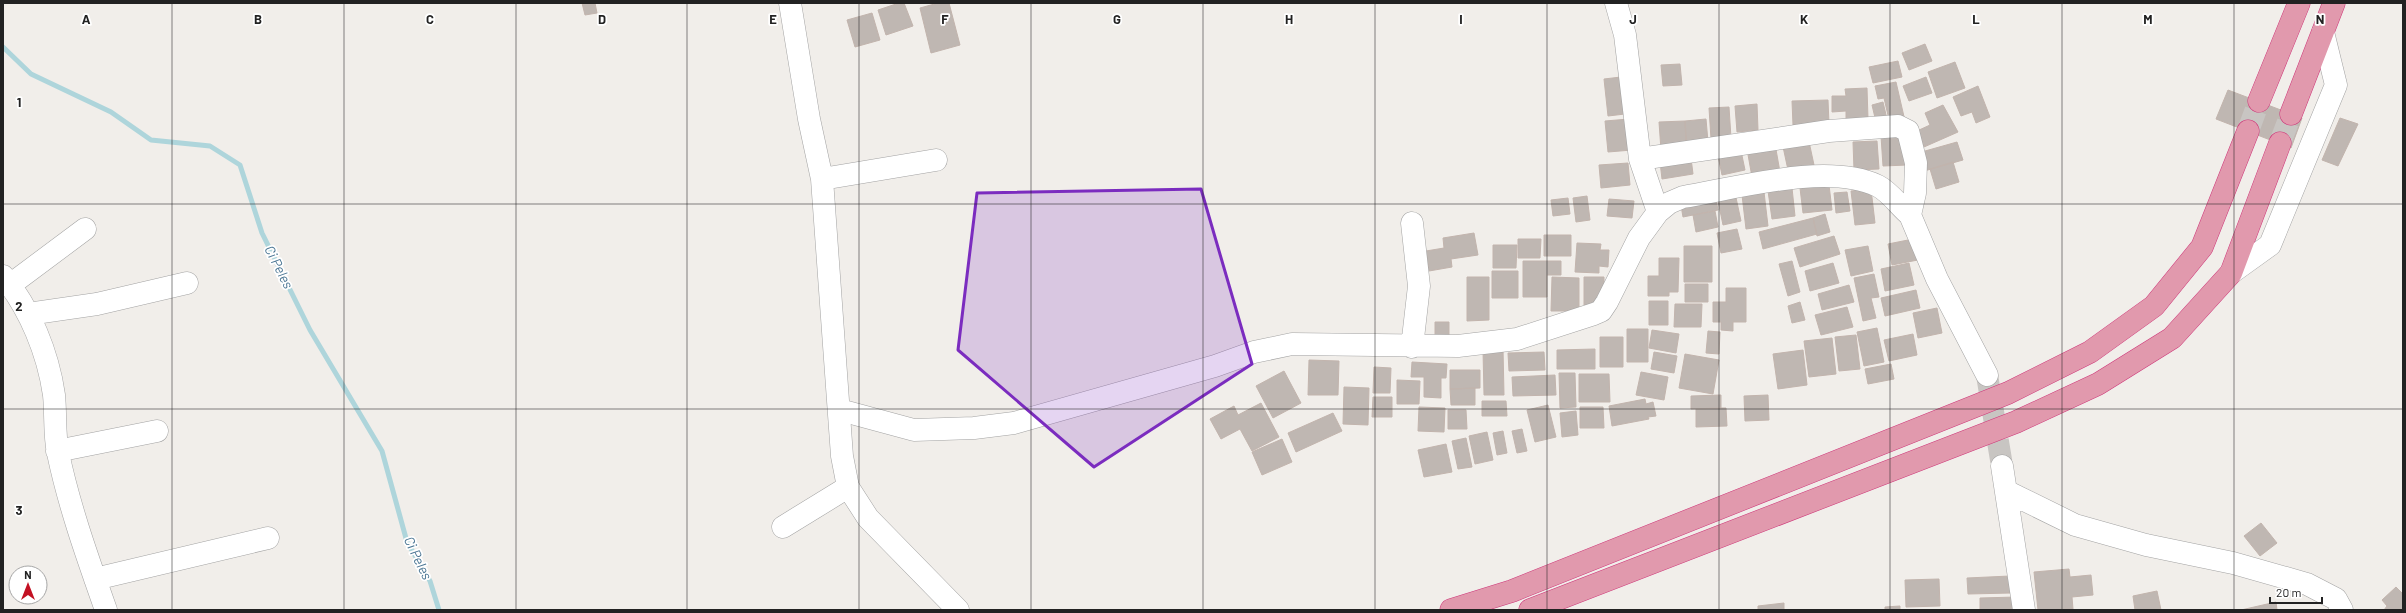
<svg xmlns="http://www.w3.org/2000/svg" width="2406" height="613" font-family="Barlow,sans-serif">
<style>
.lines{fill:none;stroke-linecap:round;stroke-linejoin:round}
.stream{stroke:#aed5db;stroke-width:5}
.building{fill:#bfb7b2;stroke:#c2b4ad}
.minor-tunnel{stroke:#c8c5c2;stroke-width:22;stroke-dasharray:22 11;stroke-linecap:butt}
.highway-tunnel{stroke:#c8c5c2;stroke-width:22;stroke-dasharray:22 11;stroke-linecap:butt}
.minor-casing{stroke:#a3a3a3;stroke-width:23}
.highway-casing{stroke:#ce387a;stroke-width:23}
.minor{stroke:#fff;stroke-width:22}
.highway{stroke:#e199ad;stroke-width:22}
.marked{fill:#7b2cbf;fill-opacity:0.2;stroke:#7b2cbf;stroke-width:3;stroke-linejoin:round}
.grid{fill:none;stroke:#222;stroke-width:1;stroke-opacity:0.55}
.labels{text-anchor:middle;stroke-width:3.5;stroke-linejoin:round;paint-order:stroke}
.water-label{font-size:14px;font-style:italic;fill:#4b7694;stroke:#fff}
.grid-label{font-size:13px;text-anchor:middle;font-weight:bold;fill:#222;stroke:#fff;stroke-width:3.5;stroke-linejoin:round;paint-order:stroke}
</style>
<rect width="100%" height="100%" fill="#f1eeea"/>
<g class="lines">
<path class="stream" d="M3,47L31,74L111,112L151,140L210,146L240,165L262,233L310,330L382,451L407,542L430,581L439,610"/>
</g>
<path class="building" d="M582,3H595L597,13L585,15Z
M899,3H904L913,26L886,35L878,10Z
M938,3H949L960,45L931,53L920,8Z
M872,13L880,40L855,47L847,20Z
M1925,44L1932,61L1909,70L1902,53Z
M1898,61L1902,77L1873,83L1869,67Z
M1955,62L1965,88L1937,98L1928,72Z
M1680,64L1682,85L1663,86L1661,65Z
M1621,77L1625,114L1608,116L1604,79Z
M1926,77L1932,93L1909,101L1903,86Z
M1896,82L1905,121L1890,124L1884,98L1878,99L1875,86Z
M1978,86L1990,117L1976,123L1972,112L1961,116L1953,97Z
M1867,88L1868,119L1846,120V111L1832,112V96H1846L1845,89Z
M2228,90L2302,118L2291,148L2216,119Z
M1828,100L1829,124L1793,125L1792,101Z
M1883,102L1887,119L1876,122L1872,105Z
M1757,104L1758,130L1737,132L1735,106Z
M1943,105L1958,132L1924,147L1917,131L1930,125L1925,113Z
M1729,107L1731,138L1711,139L1709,108Z
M2340,118L2358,124L2338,166L2322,160Z
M1629,119L1632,150L1608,152L1605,121Z
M1706,119L1708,142L1686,143L1685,121Z
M1685,121L1687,148L1661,150L1659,122Z
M1905,135L1907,165L1883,166L1881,136Z
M1808,137L1814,165L1788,170L1782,142Z
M1877,141L1879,169L1854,170L1853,142Z
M1957,142L1963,160L1924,171L1918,153Z
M1775,144L1780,172L1752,177L1747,149Z
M1740,146L1745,170L1722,175L1717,151Z
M1691,158L1693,174L1662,179L1660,162Z
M1953,162L1959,182L1936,189L1930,169Z
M1628,163L1630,185L1601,188L1599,165Z
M1829,185L1832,210L1803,213L1800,188Z
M1792,188L1795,216L1772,219L1768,191Z
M1871,189L1875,223L1855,225L1851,191Z
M1764,192L1768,226L1746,229L1742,195Z
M1847,192L1850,211L1836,213L1834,193Z
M1715,193L1718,210L1683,217L1680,200Z
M1735,193L1741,221L1723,225L1717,196Z
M1587,196L1590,220L1576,222L1573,198Z
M1568,198L1570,214L1553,216L1551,200Z
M1609,199L1634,201L1632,218L1607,216Z
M1715,211L1718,227L1696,232L1693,215Z
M1825,214L1830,232L1817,236L1813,218Z
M1813,218L1817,234L1763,249L1759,232Z
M1737,229L1742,249L1721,253L1717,233Z
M1474,233L1478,255L1451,259L1452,267L1429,271L1426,251L1444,248L1443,238Z
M1544,235H1571V256H1544Z
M1834,236L1840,254L1800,267L1794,248Z
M1918,238L1923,259L1892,265L1888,244Z
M1518,239H1541L1540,258H1518Z
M1577,243L1601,244L1600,250H1609L1608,267L1599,266V273L1575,272Z
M1493,245H1517L1516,268H1493Z
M1684,246H1712V282H1684Z
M1868,246L1873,271L1851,276L1845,250Z
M1659,258H1679L1678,292H1669V296H1648V276H1659Z
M1523,261H1561V275H1547V297H1523Z
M1792,261L1800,292L1788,296L1779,264Z
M1833,263L1839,283L1810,291L1805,271Z
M1909,263L1914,285L1885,291L1881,269Z
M1492,271H1518V298H1492Z
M1874,274L1879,297L1871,298L1876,318L1863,321L1854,278Z
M1467,277H1489V320L1467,321Z
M1552,277L1579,278V311H1551Z
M1584,277H1604V305H1584Z
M1685,284H1708V302H1685Z
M1849,285L1854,302L1822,310L1818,294Z
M1726,288H1746V322H1733V331L1721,330V322H1713V302H1726Z
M1916,290L1920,308L1885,316L1881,298Z
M1649,301H1668V325H1649Z
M1800,302L1805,320L1792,323L1788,306Z
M1675,304H1702L1701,327H1674Z
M1847,307L1853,327L1821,335L1815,315Z
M1937,308L1942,333L1918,338L1913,313Z
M1435,322H1449V338H1435Z
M1877,328L1884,362L1864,366L1857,332Z
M1627,329H1648V362H1627Z
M1652,330L1679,334L1676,353L1649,348Z
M1708,331L1720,332L1719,354L1706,353Z
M1913,334L1917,355L1889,361L1884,340Z
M1856,335L1860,369L1839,371L1835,337Z
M1600,337H1623V367H1600Z
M1832,338L1836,374L1809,377L1804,341Z
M1503,349L1504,395H1484L1483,350Z
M1595,349V369H1557V350Z
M1803,350L1807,385L1778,389L1773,354Z
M1544,352L1545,370L1509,371L1508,353Z
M1654,352L1677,356L1674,373L1651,369Z
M1685,354L1719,360L1713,394L1679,388Z
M1309,360L1339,361L1338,395H1308Z
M1412,362L1447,364L1446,378H1441V398L1424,397V377H1411Z
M1891,364L1894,379L1868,384L1865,369Z
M1374,367L1391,368L1390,393H1373Z
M1450,370H1480V388L1450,389Z
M1284,371L1301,403L1273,418L1256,386Z
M1641,372L1668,377L1664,400L1636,395Z
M1559,373H1575L1576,407L1560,408Z
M1579,374H1609L1610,402H1579Z
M1555,375L1556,395L1513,396L1512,377Z
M1397,380L1420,381L1419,404H1397Z
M1344,387L1369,388L1368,425L1343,424Z
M1475,388V405H1451L1450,389Z
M1721,395V408L1691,409V396Z
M1768,395L1769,420L1745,421L1744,396Z
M1373,397H1392V417H1372Z
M1645,399L1646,404L1653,402L1656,416L1648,417L1649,419L1612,426L1609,406Z
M1482,401H1506L1507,416H1482Z
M1261,403L1279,437L1252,451L1240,429L1221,439L1210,419L1234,406L1238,415Z
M1548,405L1556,437L1535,442L1527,410Z
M1419,407L1445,408L1444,432L1418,431Z
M1580,407H1603L1604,428H1580Z
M1721,408H1726L1727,426L1696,427V409Z
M1448,410H1466L1467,429H1448Z
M1576,411L1578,435L1562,437L1560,413Z
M1333,413L1342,431L1296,452L1288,433Z
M1522,429L1527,451L1517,453L1512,431Z
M1503,431L1507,453L1497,455L1493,433Z
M1487,432L1493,460L1475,464L1469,436Z
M1466,438L1472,467L1458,469L1452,441Z
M1282,439L1292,462L1262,475L1252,452Z
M1446,444L1452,472L1424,477L1418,450Z
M2261,523L2277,543L2260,556L2244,536Z
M2069,569L2070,577L2091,575L2093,595L2072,597L2073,609L2038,610L2034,572Z
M2010,576L2011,593L1968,594L1967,578Z
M1939,579L1940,606L1906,607L1905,580Z
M2396,587L2403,594V610H2384L2387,606L2382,600Z
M2157,591L2161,610H2135L2133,596Z
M2016,597L2017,610H1980V598Z
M2276,602L2277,610H2241Z
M1784,603V610H1758V606Z
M1900,606V610H1885V607Z"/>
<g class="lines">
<path class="minor-tunnel" d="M1987,375L2002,466"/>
<path class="highway-tunnel" d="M2248,131L2259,101
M2280,143L2291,114"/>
<defs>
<path id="minor" d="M790,3L809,119L822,179L842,456L848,487L868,518L958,610
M1616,3L1625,35L1640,159
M822,179L936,160
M1658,212L1669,203L1683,197C1737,188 1828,162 1878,186C1890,192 1900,207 1910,215
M2231,273L2270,245L2336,85L2323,32
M3,276C30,309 48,353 54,395C56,414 54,434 58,453C69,506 88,559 106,610
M10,285L85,229
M28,314L97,304L187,283
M1412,347L1419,286L1412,223
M840,410L914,430L974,428L1014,423L1215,366L1254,352L1292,344L1458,346L1517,339L1594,314L1601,311L1607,302L1639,238L1658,212L1640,159L1829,131L1898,126L1908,131L1916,163L1915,193L1910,215L1937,279L1987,375
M57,451L157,431
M2002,466L2024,610
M2006,491L2075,525L2146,545L2233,563L2307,584L2336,599L2342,610
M783,527L848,487
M95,579L268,538"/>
<path id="highway" d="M2259,101L2299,3
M2291,114L2334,3
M1451,610L1512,591L2008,393L2090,352L2154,306L2202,247L2248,131
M1530,610L2016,422L2098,384L2172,338L2231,273L2280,143"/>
</defs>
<use href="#minor" class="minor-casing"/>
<use href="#highway" class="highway-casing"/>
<use href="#minor" class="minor"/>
<use href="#highway" class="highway"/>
</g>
<path class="marked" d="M1201,189L1252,364L1094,467L958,350L977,193Z"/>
<path class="grid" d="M172,3V610M344,3V610M516,3V610M687,3V610M859,3V610M1031,3V610M1203,3V610M1375,3V610M1547,3V610M1719,3V610M1890,3V610M2062,3V610M2234,3V610M3,204H2403M3,409H2403"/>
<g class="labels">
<g class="water-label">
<text transform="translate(279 267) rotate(63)" y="5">Ci Peles</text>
<text transform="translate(418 558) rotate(64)" y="5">Ci Peles</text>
</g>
</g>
<g class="grid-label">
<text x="86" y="24">A</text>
<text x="258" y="24">B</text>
<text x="430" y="24">C</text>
<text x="602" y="24">D</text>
<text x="773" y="24">E</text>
<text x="945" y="24">F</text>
<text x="1117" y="24">G</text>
<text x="1289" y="24">H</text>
<text x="1461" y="24">I</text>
<text x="1633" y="24">J</text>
<text x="1804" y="24">K</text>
<text x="1976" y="24">L</text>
<text x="2148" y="24">M</text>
<text x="2320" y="24">N</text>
<text x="19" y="107">1</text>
<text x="19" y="311">2</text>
<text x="19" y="515">3</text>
</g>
<rect width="2406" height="613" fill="none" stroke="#222222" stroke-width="8"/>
<g transform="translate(28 585)"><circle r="19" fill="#ffffff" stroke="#a7a7a7"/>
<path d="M0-3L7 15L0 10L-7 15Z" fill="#c31123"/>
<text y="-6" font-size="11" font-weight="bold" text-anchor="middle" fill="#222222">N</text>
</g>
<path d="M2270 597v6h52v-6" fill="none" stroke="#222222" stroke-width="2"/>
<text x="2276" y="597" font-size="12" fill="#222222" stroke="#ffffff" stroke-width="3" paint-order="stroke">20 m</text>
</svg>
